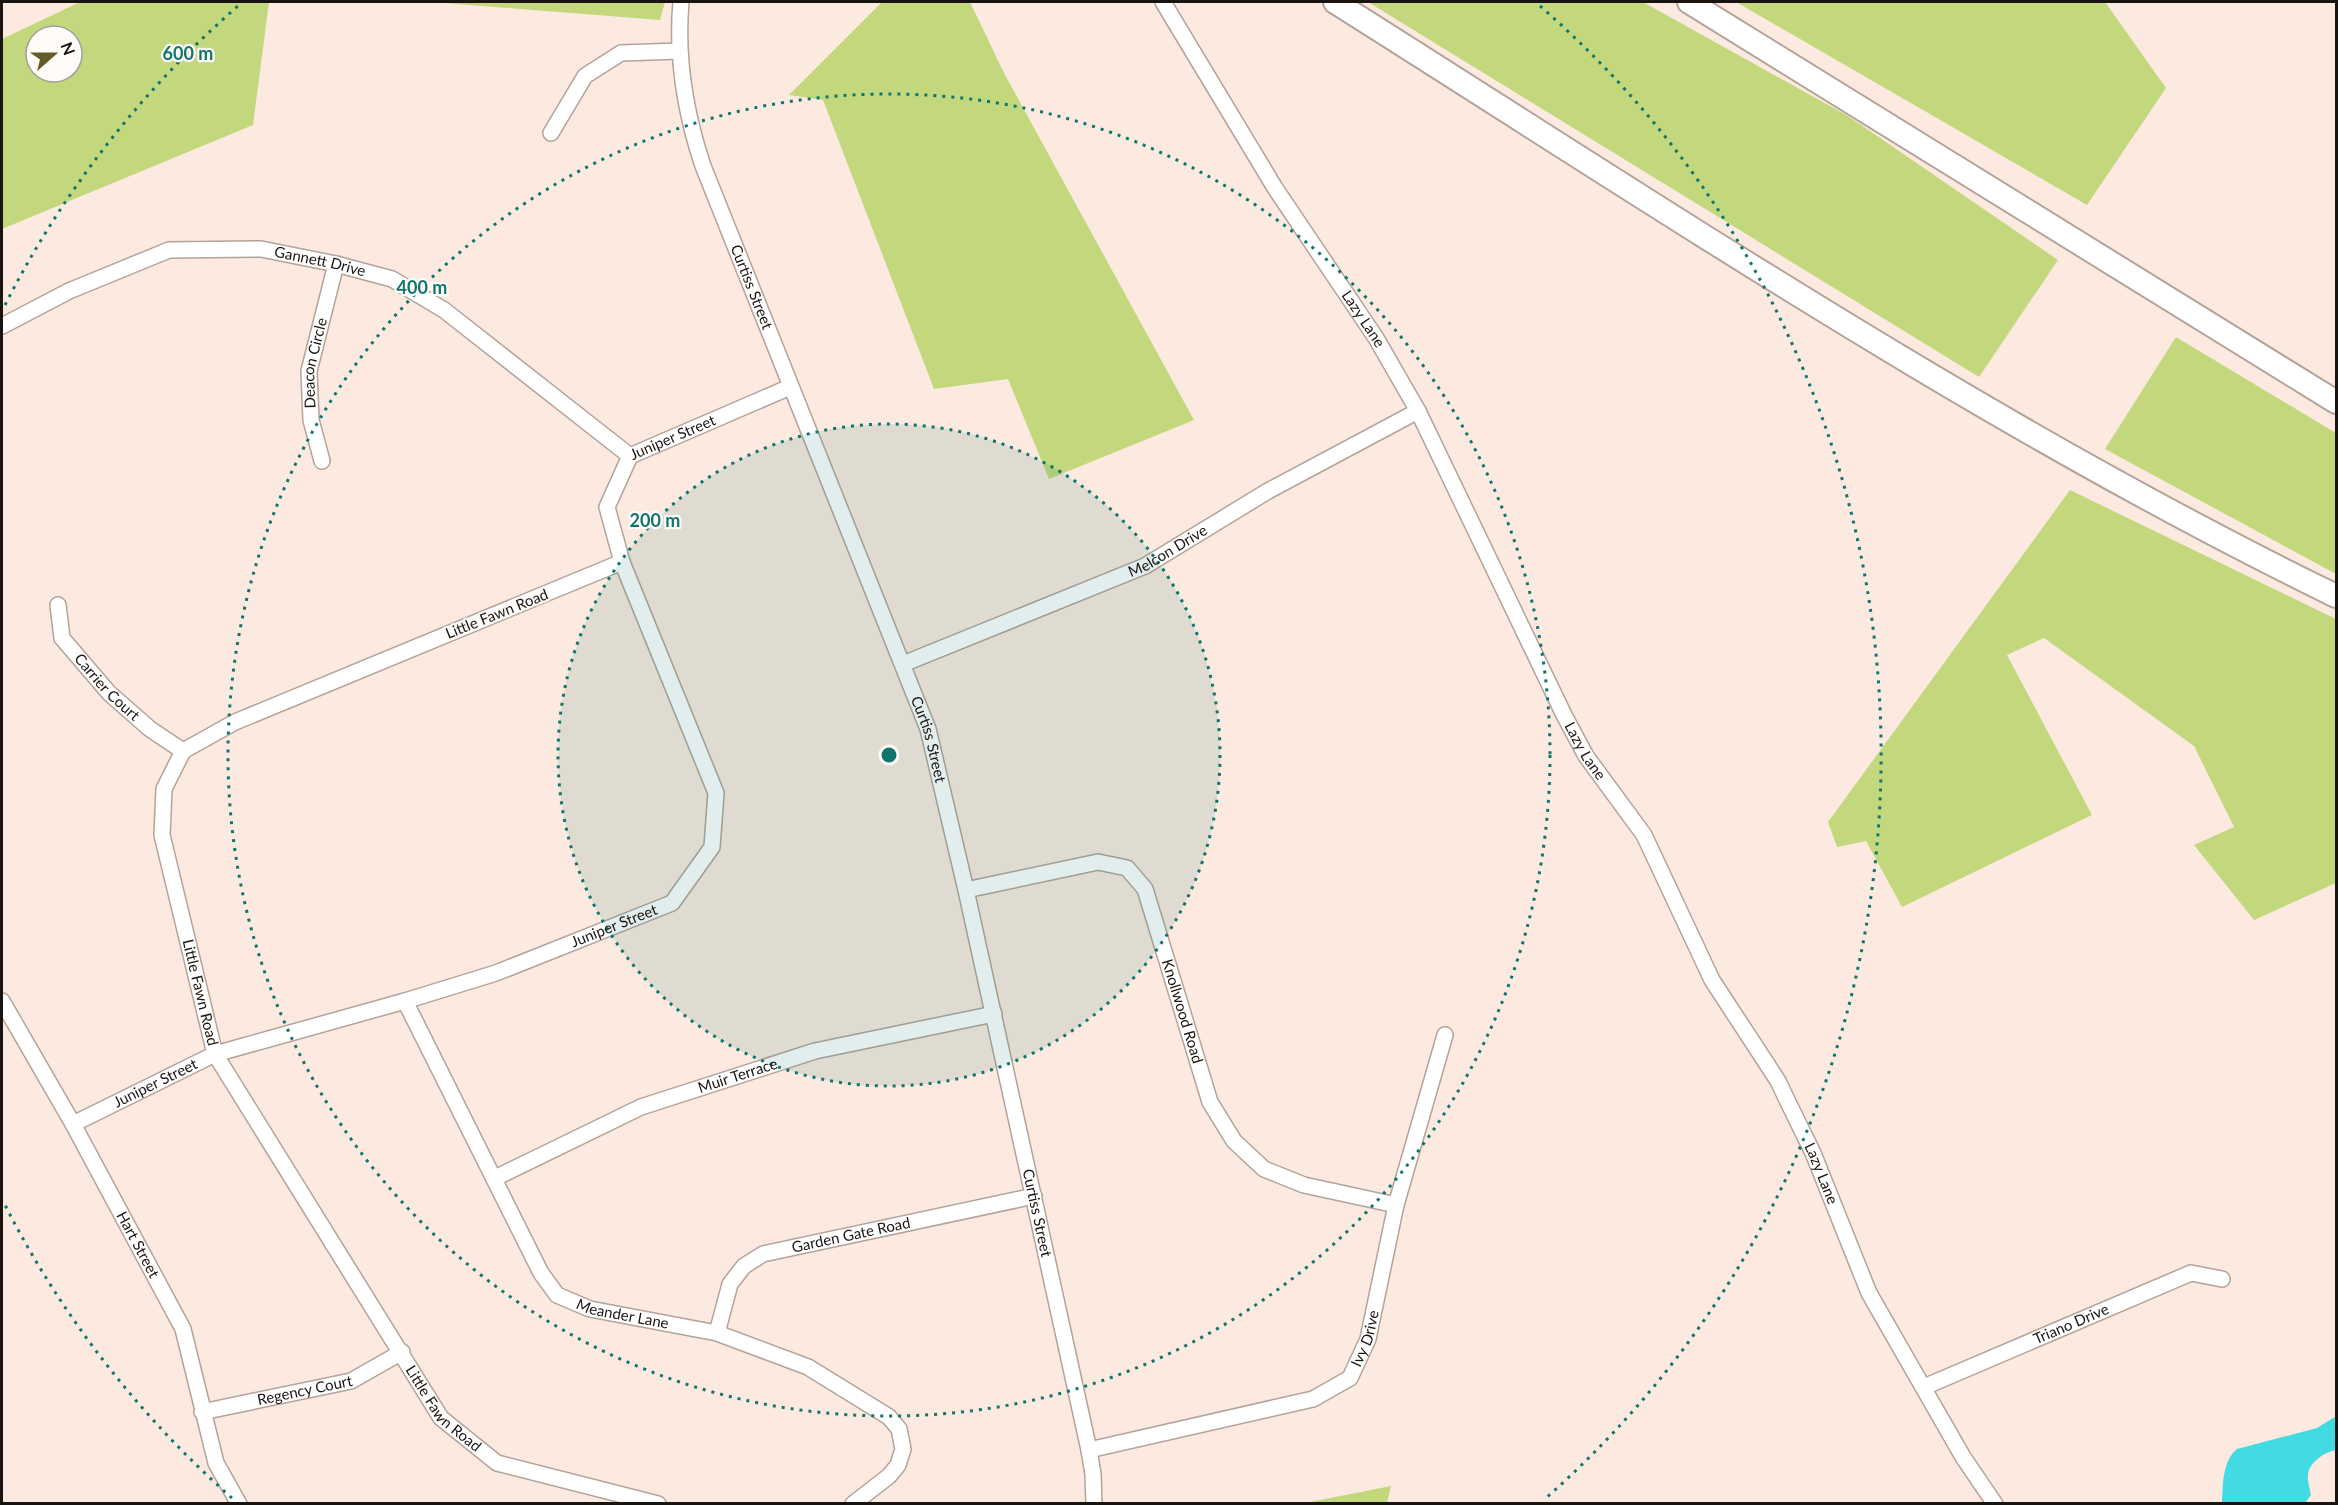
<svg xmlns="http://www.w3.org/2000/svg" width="2338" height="1505" font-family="Lato,sans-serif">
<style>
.green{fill:#c3d87c;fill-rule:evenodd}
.water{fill:#41dbe1}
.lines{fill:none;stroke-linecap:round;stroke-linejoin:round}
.minor-casing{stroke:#b4a399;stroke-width:18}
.highway-casing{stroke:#b4a399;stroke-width:26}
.minor{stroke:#fff;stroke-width:15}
.highway{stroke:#fff;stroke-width:22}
.ring{fill:none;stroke:#0f766e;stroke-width:3;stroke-dasharray:3 6}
.labels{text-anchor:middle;stroke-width:4.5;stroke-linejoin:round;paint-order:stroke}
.street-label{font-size:15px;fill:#1a1411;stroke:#fefbf9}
.centre{fill:#0f766e;stroke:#fefbf9;stroke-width:3}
.ring-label{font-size:18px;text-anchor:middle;font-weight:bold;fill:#0f766e;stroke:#fefbf9;stroke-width:4.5;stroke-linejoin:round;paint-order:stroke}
</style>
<rect width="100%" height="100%" fill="#fceae0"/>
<path class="green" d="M80,2H269L253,125L2,229V39ZM36,36H72V72H36Z
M431,2H665L660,20Z
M882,2H970L1004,73L1194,420L1049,479L1008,379L934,389L823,100L789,95Z
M1368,2H1643L1848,116L2058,260L1979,377Z
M1736,2H2105L2166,88L2087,205Z
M2176,337L2336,433V574L2105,449Z
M2070,490L2336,619V883L2254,920L2194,845L2234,827L2194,746L2044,638L2007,655L2092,815L1902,907L1866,841L1837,847L1828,822Z
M1391,1486L1387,1503H1305Z"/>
<path class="water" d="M2333,1418H2336V1450C2325,1452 2309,1462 2308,1475C2307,1481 2310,1489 2311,1495L2305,1503H2222C2223,1486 2222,1461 2237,1449L2317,1428Z"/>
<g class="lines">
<defs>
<g id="minor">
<path id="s1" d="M681,2C676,58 685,112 703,166L928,729L966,890L1089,1450L1093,1474L1094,1504"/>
<path id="s2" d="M1163,2L1275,188L1376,338L1418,411L1564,715L1586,756L1644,835L1712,980L1778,1081L1788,1102L1813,1153L1869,1293L1963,1457L1995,1504"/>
<path d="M551,133L585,76L621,53L679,51"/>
<path id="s3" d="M2,326L69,291L169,250L261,249L336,264L392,279L444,310L630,456"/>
<path id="s4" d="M322,461L311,420L309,371L336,264"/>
<path id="s5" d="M622,562L235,722L183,751L164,789L162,835L215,1054L441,1418L497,1463L658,1504"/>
<path id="s6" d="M58,605L62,638L109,693L150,729L183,751"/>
<path id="s7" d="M903,664L1145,566L1268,491L1418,411"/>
<path id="s8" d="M966,890L1098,862L1127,868L1145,889L1210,1102L1234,1141L1264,1169L1304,1185L1396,1205"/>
<path id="s9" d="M2,1001L73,1124L183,1329L216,1463L239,1504"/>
<path id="s10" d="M405,1001L541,1273L557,1295L590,1309L717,1333L808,1367L889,1417L899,1429L903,1449L898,1465L889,1476L853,1504"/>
<path id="s11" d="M73,1124L215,1054L405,1001L496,973L672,903L712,847L716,793L622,562L607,507L630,456L790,387"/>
<path id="s12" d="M495,1178L641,1107L815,1051L994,1014"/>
<path id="s13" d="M717,1333L730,1284L744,1266L763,1254L1034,1196"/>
<path id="s14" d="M1924,1387L2191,1273L2222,1279"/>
<path id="s15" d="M202,1412L351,1381L402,1352"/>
<path id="s16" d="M1089,1450L1313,1399L1350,1378L1368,1339L1396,1205L1445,1035"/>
</g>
<path id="highway" d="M1335,2C1663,209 1987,426 2336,596
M1689,2L2336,402"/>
</defs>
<use href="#minor" class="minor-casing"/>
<use href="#highway" class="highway-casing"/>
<use href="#minor" class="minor"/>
<use href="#highway" class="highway"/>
</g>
<circle cx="889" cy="755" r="331" fill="#0f766e" fill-opacity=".12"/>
<g class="ring">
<circle cx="889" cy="755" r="331"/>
<circle cx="889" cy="755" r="661"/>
<path d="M232 1498A992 992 0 0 1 5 1205M5 305A992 992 0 0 1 238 6M1540 6A992 992 0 0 1 1546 1498"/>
</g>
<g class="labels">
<g class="street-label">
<text dy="5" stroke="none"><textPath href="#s3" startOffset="336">Gannett Drive</textPath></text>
<text dy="5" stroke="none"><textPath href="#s1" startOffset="297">Curtiss Street</textPath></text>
<text dy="5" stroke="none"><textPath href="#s2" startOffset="375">Lazy Lane</textPath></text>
<text dy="5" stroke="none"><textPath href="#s4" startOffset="100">Deacon Circle</textPath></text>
<text dy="5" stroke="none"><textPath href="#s11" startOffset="1172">Juniper Street</textPath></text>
<text dy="5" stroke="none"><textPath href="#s7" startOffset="288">Melcon Drive</textPath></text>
<text transform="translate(497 614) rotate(-22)" y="5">Little Fawn Road</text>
<text dy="5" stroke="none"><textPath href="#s6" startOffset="100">Carrier Court</textPath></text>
<text dy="5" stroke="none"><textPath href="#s1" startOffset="783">Curtiss Street</textPath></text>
<text dy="5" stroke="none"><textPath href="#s2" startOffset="861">Lazy Lane</textPath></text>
<text dy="5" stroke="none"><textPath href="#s11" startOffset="578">Juniper Street</textPath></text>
<text dy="5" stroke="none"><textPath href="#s5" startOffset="729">Little Fawn Road</textPath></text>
<text dy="5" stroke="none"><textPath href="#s8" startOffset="320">Knollwood Road</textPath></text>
<text dy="5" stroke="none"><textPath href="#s12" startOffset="264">Muir Terrace</textPath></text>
<text dy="5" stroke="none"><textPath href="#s11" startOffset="92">Juniper Street</textPath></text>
<text dy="5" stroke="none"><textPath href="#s2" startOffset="1347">Lazy Lane</textPath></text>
<text dy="5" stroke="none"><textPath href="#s1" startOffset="1269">Curtiss Street</textPath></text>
<text dy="5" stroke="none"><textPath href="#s13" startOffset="186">Garden Gate Road</textPath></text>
<text dy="5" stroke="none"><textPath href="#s9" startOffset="279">Hart Street</textPath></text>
<text dy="5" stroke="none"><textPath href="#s10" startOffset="400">Meander Lane</textPath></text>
<text dy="5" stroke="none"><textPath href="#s14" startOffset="160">Triano Drive</textPath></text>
<text dy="5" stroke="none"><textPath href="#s16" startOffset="315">Ivy Drive</textPath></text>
<text dy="5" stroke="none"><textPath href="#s15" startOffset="105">Regency Court</textPath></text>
<text dy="5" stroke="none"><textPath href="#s5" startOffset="1215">Little Fawn Road</textPath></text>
</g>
</g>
<circle cx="889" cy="755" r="9" class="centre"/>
<g class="ring-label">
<text x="188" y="60">600 m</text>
<text x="422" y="294">400 m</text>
<text x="655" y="527">200 m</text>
</g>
<rect width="2338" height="1505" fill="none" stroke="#1a1411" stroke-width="6"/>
<g transform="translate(54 54) rotate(69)"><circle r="28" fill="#fefbf9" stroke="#a39f9c" stroke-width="1.5"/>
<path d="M0-4.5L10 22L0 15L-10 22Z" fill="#665b28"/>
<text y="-9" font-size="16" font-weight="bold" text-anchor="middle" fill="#1a1411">N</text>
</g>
</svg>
